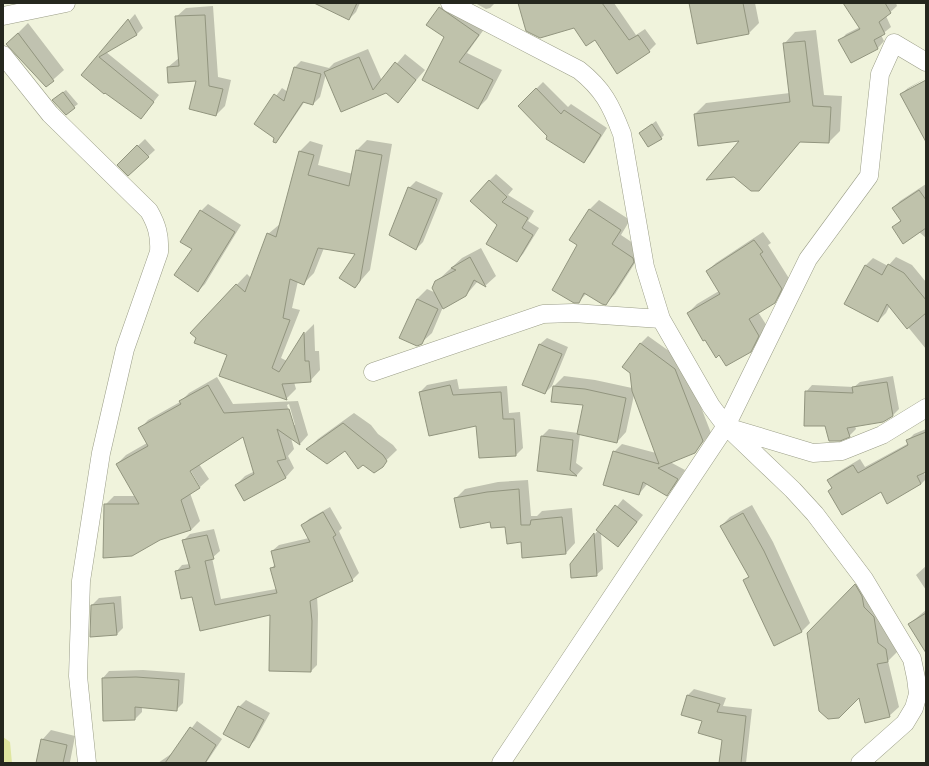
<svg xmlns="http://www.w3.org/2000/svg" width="929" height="766" font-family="'IBM Plex Sans',sans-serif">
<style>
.green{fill:#dfe6a0}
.shadow{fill:#0003;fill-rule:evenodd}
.building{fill:#bfc2ab;stroke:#92957f}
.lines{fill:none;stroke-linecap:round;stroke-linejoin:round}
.minor-casing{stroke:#9a9d87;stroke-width:19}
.minor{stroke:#fff;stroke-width:18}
</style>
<rect width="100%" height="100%" fill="#f0f3dc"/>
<path class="green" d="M3,737L10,742L12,763H3Z"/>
<path class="shadow" d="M320,3H360L356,12L349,19Z
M444,3L487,25L467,53L502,70L487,99L478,108L445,37L428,24Z
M475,3H495L490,8L486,9Z
M522,3H614L636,35L645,29L656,44L649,51L595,38L574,27Z
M691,3H755L759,23L749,33Z
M856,3H896L897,6L886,16L891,27L881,35L884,41L878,48L851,62L840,41L846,34L860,27Z
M213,6L218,77L231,80L225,106L216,115L197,80L168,67L179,58L176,17L186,8Z
M135,14L143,28L136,35L106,52L159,95L141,118L82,74Z
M28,23L64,70L46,86L17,34Z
M816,30L824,95L842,96L840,131L829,142L801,141L758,190L742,139L695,114L706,103L790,93L784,44L795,32Z
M368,49L382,81L405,54L425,70L398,101L386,92L342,110L326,74L320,97L313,104L305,101L282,135L275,142V138L255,124L282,88L288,92L295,67L301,61L329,68L334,63Z
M926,78L908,89V91L926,81V112L901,94L908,88Z
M543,82L568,107L571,104L607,128L590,155L584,162L549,136L519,106Z
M66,90L78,104L74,107L56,97Z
M656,121L664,135L661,138L640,133Z
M145,139L155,150L128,175L118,165Z
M367,140L392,144L370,270L355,287L357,253L324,248L314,273L304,283L298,281L292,308L300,310L281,358L287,361L305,333L314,324L315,351H319L320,370L310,381L294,382L296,389L286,399L228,354L197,338L191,333L247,274L251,278L268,234L280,224L300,151L310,141L323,145L318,165L353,174L357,150Z
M496,174L513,189L508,195L534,211L528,221L539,228L523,254L516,261L498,225L489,181Z
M416,181L443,193L423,242L416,249L409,188Z
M926,184V238L919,232L893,227L901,220L893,208L900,201Z
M599,200L630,220L621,235L642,249V252L615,294L605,304L587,293L578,302L579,245L570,240L590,209Z
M208,204L241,225L205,284L198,291L193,249L201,211Z
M763,232L771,243L768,245L790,280L783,293L774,302L758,312L767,326L759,342L750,351L720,354L688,313L697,304L719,291L707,271L716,263Z
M481,248L496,276L486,285L478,281L466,295L443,307L432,333L421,343L417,299L427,289L436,293V282L462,258Z
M896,257L912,265L926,282V349L890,305L886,313L878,321L865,266L873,258L888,266Z
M648,336L683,361L711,433L695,452L670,462L685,470L675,486L667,494L648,483L639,494L614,452L622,444L656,453L634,395L626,432L617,442L580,434L576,463L583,468L577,475L538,470L542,436L549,429L578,433L585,404L553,401L554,386L564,376L595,380L632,388L640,344Z
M547,338L568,347L552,386L545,393L524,384L540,344Z
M893,376L899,409L893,415L855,426L856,429L849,436L825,425L806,392L812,385L854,387L860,382Z
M217,377L233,404L298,401L308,435L300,444L291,438L294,449L288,456L294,468L286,477L244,499L236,485L245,476L255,471L244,436L199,464L209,479L200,487L190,493L200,521L191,530L104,557L105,505L114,496H135L117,464L126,455L147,443L140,429L148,420L180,402L189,393ZM289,404L295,425H293L287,405ZM188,466L200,487H198L186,467Z
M457,379L459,389L507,386L509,413L520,412L523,448L516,455L477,425L420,392L427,385Z
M354,413L371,425L378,434L393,445L397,450L374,472L345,450L308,449L318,439Z
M926,429V471L924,472L926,479L921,484L888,502L881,491H829L832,487L828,480L835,474L860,459L865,467L909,443L908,440L914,434Z
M528,480L531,516H537L542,511L572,508L575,543L566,553L523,557L521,541L506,526L491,521L456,498L465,489L498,482Z
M623,499L643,515L618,546L601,533L603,569L596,575L571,564Z
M752,505L773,542L810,623L801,632L744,581L749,576L721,526L730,517Z
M330,507L342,528L339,531L359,573L352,580L317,596L318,614L317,665L311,671L271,614L201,630L193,596L176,572L182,565L190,564L183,541L190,534L214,529L220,551L212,558L221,599L276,589L272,568L275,564L272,551L279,545L309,538L302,526L309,519Z
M926,566V590L916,575Z
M865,576L895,639L897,652L888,661L899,707L889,716L860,696L808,633Z
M121,596L123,628L117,634L92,605L99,598Z
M926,610V651L909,624Z
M143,670L185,673L183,703L176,710L142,707V712L135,719L103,678L109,671Z
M694,689L726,698L723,706L752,709L746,763H720L723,739L703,720L688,695Z
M246,700L270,713L255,740L249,747L239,707Z
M197,721L222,739L206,763H158L174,752Z
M51,730L75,736L70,762L87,763H37L42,740Z"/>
<path class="building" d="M314,3H357L349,20Z
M518,3H602L629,40L638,35L650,52L617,74L595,40L586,46L574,28L540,38L526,31Z
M689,3H743L749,34L697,44Z
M843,3H885L891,13L879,22L885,34L874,40L878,49L851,63L838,40L860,29Z
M439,7L479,35L459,62L493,80L478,109L422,80L444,37L426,25Z
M205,15L209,86L223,89L216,116L189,109L196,81L168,83L167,67L179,66L175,16Z
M128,19L137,35L99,57L154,102L141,119L105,93L104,94L81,75Z
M18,33L54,81L46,87L6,44Z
M805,41L813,106L831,107L829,143L800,142L759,191H751L734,177L706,180L739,141L698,146L694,114L790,102L783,43Z
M359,57L373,90L395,62L416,80L398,103L386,93L341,112L324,72Z
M294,67L321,74L313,105L303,102L276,143L273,142L274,138L254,124L274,94L284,101Z
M926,80V142L900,94Z
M536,88L561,114L564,110L601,135L584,163L546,139L547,136L518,106Z
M63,92L75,108L66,115L52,100Z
M652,124L662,139L648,147L639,133Z
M137,145L149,157L128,176L117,165Z
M356,150L382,155L360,281L355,288L339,278L355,254L318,248L304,285L290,279L283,318L290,320L272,368L279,372L304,332L305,361H309L311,382L282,384L287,400L219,376L227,355L194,343L196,338L190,333L236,284L245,292L267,233L276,237L299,151L314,155L308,175L349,186Z
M489,180L507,197L502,202L528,218L522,228L533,235L517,262L486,244L497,225L470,201Z
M408,187L437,199L416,250L389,235Z
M919,190L926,200V228L903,244L892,227L901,221L892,208Z
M589,209L621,230L612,244L633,258L634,262L606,305L602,304L584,293L579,303H574L552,290L577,245L569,240Z
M200,210L235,232L198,292L174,275L192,249L180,242Z
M754,240L763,252L760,254L782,289L775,303L749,319L759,336L751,352L726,366L719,355L716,358L705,340L703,341L687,313L720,294L706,271Z
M470,257L486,287L474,280L466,296L443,309L432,288L435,281L456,270L451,268Z
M888,264L904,273L926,300V313L907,329L887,304L878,322L844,304L865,265L882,275Z
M417,299L438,309L422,344L417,346L399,338Z
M640,343L675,369L703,441L695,453L658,468L678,479L667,496L643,482L639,495L603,485L613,451L659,464L632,391L630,373L622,367Z
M539,344L562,354L545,394L522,385Z
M887,382L893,416L883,422L847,428L850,437L840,441H829L825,426H804L805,391L853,393L852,387Z
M208,385L224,413L289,409L300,445L277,429L286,459L277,461L286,478L244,501L235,485L254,474L243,437L190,471L200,488L181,500L191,530L160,540L132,556L103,558L104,504H139L116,464L148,446L138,428L181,404L179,401Z
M450,385L453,395L501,392L503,419H514L516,456L479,458L476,426L429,436L419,392Z
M553,386L585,389L626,398L617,443L577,434L583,405L551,402Z
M343,423L383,455L387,461L383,467L374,473L363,465L358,469L345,451L327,464L306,449Z
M926,432V472L917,476L921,484L887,504L881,492L842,515L828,491L832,488L827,480L853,465L858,473L908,445L906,440Z
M541,436L573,440L570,470L577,476L537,471Z
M519,489L521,525H530L531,520L562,517L566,554L522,558L521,542L507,544L505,527L491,528L490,522L460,528L454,498L487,492Z
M615,505L637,522L618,547L596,530Z
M323,512L336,535L333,537L353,581L310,601L312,621L311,672L269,671L270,615L200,631L192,597L181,599L175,571L190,568L182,540L207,535L214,559L205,561L215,605L277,593L270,568L275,567L271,551L310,542L301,525Z
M743,513L764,551L802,632L774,646L743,580L749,577L720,526Z
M594,533L597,576L571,578L570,564Z
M855,584L862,596L864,607L874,617L878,643L886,649L888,662L877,664L890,717L865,723L859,698L839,718L828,719L819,711L807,633Z
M114,603L117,635L90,637L91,605Z
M926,613V653L908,624Z
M136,677L179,680L177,711L135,707V720L103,721L102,678Z
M687,695L720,704L717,712L746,716L741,763H719L722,740L698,733L702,721L681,715Z
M238,706L264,720L249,748L223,734Z
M190,727L216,745L205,763H165Z
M41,739L67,745L63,763H36Z"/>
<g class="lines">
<defs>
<path id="minor" d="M450,3L579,70C603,89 611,105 622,134L645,267L661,319L711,406L726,426L793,490L815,514L864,579L912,659L916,678L918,694L914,708L905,723L860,763
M3,16L66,3
M3,55L50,114L149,211C157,225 160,236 159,252L125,349L101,453L81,581L78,676L87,763
M373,372L543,314L573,313L661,319
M730,428L813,453L842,451L882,435L926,408
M501,763L726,426L808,259L869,176L880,74L894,43L926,62"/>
</defs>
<use href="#minor" class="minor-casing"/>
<use href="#minor" class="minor"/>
</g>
<rect width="929" height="766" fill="none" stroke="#25271e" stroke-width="8"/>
</svg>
